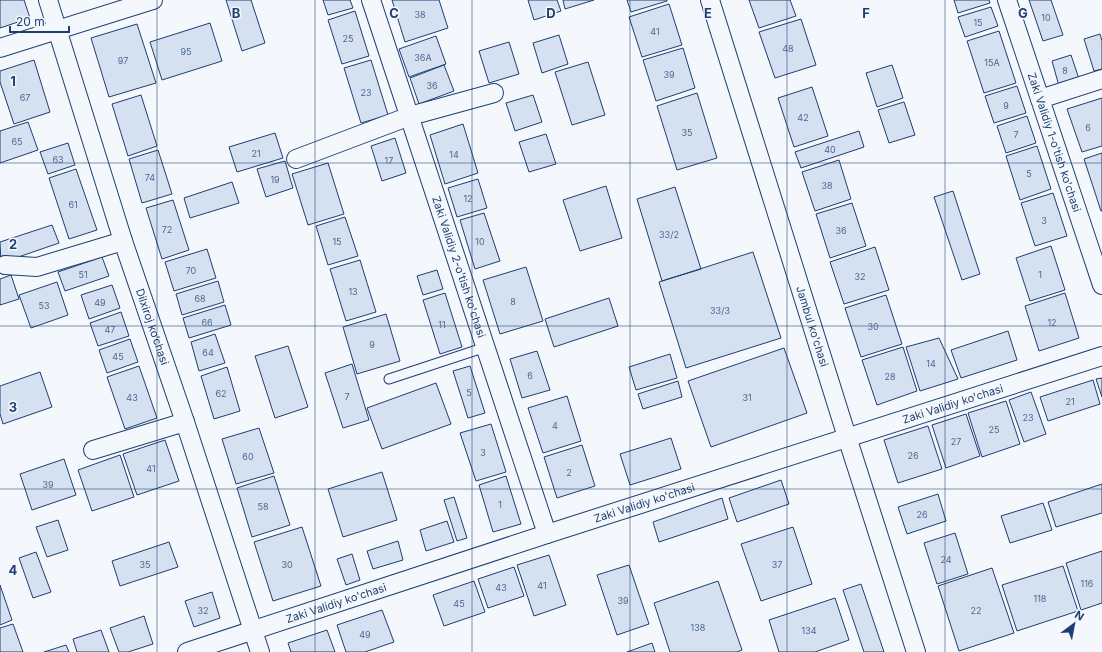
<svg xmlns="http://www.w3.org/2000/svg" width="1102" height="652" font-family="Inter,sans-serif">
<style>
.building{fill:#d5e0f0;stroke:#1d3f73}
.lines{fill:none;stroke-linecap:round;stroke-linejoin:round}
.lane-casing{stroke:#1d3f73;stroke-width:11}
.street-casing{stroke:#1d3f73;stroke-width:20}
.lane{stroke:#f4f7fb;stroke-width:9}
.street{stroke:#f4f7fb;stroke-width:18}
.grid{fill:none;stroke:#1d3f73;stroke-width:1;stroke-opacity:0.55}
.labels{text-anchor:middle;dominant-baseline:central;stroke-width:3;stroke-linejoin:round;paint-order:stroke}
.number-label{font-size:9px;fill:#4b6792}
.street-label{font-size:11px;fill:#1d3f73;stroke:#f4f7fb}
.grid-label{font-size:13px;text-anchor:middle;font-weight:bold;fill:#1d3f73;stroke:#f4f7fb;stroke-width:3;stroke-linejoin:round;paint-order:stroke}
</style>
<rect width="100%" height="100%" fill="#f4f7fb"/>
<path class="building" d="M0 0H24L30 18 0 28Z
M226 0H251L265 43 242 51Z
M323 0H350L353 8 328 15Z
M392 0H439L448 28 405 42Z
M528 0H557L561 11 534 20Z
M563 0H594L565 9Z
M627 0H667V1L631 12Z
M749 0H790L796 16 759 28Z
M954 0H989L990 3 958 13Z
M1029 0H1051L1063 35 1043 41Z
M669 4 682 45 642 57 629 17Z
M991 7 998 26 965 37 958 17Z
M355 11 369 56 342 64 328 20Z
M801 19 816 65 775 78 759 32Z
M210 23 222 61 162 80 150 42Z
M137 24 156 83 109 97 91 38Z
M999 31 1016 83 984 93 967 41Z
M1100 34 1102 41V69L1094 71 1084 39Z
M559 35 568 64 542 73 533 43Z
M436 36 446 64 409 77 399 49Z
M509 42 519 74 489 83 479 51Z
M683 48 695 88 656 101 643 60Z
M1071 55 1079 79 1059 86 1052 61Z
M34 60 50 112 14 124 0 82V71Z
M371 60 388 115 361 123 344 68Z
M588 62 605 115 572 125 555 72Z
M444 65 454 91 419 104 410 78Z
M892 65 903 98 877 107 866 73Z
M1017 86 1026 113 994 123 985 96Z
M812 87 828 136 794 147 778 98Z
M697 93 717 158 677 170 657 106Z
M141 95 157 146 128 156 112 104Z
M533 95 542 122 515 131 506 103Z
M1102 98V146L1082 152 1067 109Z
M904 102 915 135 889 143 878 110Z
M1027 116 1036 143 1006 153 997 126Z
M28 122 38 150 0 163V131Z
M463 124 478 173 445 184 430 135Z
M859 131 864 147 801 168 795 152Z
M275 133 283 158 237 172 229 147Z
M546 134 556 164 529 172 519 142Z
M395 138 406 173 382 181 371 146Z
M68 143 75 165 48 174 40 152Z
M1037 146 1051 189 1020 200 1006 156Z
M158 150 172 194 142 203 129 159Z
M1102 153V211H1101L1084 159Z
M839 160 851 199 815 211 802 172Z
M285 161 293 188 266 197 257 169Z
M328 163 344 214 308 225 292 174Z
M76 169 97 230 69 239 49 178Z
M478 179 487 208 457 217 448 188Z
M232 182 239 203 190 218 184 198Z
M606 186 622 238 580 251 563 200Z
M675 187 701 269 662 281 637 199Z
M953 191 980 274 962 280 934 197Z
M1053 193 1067 236 1035 246 1021 203Z
M173 200 189 250 162 259 146 208Z
M852 203 866 246 830 258 816 214Z
M484 213 500 261 475 269 460 220Z
M345 217 358 256 328 265 316 226Z
M52 225 59 243 1 263 0 242Z
M1051 246 1065 290 1030 301 1016 258Z
M875 247 889 290 844 304 830 262Z
M207 249 216 278 174 291 165 262Z
M753 252 781 338 686 368 659 282Z
M102 257 109 276 65 291 58 272Z
M360 260 376 312 346 321 330 269Z
M526 267 543 321 500 334 483 280Z
M437 270 443 289 423 295 417 276Z
M11 275 19 299 0 305V279Z
M218 281 224 302 182 315 176 294Z
M57 282 68 315 31 328 19 295Z
M112 285 120 308 89 319 81 295Z
M445 293 462 347 440 354 423 300Z
M1065 293 1079 338 1039 351 1025 306Z
M886 295 902 344 861 357 845 308Z
M609 298 618 326 554 347 545 319Z
M225 305 231 325 189 338 183 318Z
M121 312 129 336 98 346 90 323Z
M386 314 400 361 357 374 343 327Z
M1008 331 1017 360 961 378 951 350Z
M215 334 225 363 199 371 191 342Z
M939 338 958 379 920 391 906 347Z
M130 339 138 362 107 373 99 350Z
M288 346 308 407 275 418 255 356Z
M903 347 917 391 877 405 862 360Z
M784 348 807 413 711 447 688 381Z
M537 351 550 390 522 398 510 359Z
M670 354 677 378 636 390 629 367Z
M352 364 369 420 343 428 325 373Z
M139 366 157 418 125 429 107 377Z
M470 366 485 413 468 418 453 371Z
M227 367 240 411 214 419 201 376Z
M40 372 52 407 3 424 0 414V386Z
M1102 378V397L1096 379Z
M1093 380 1100 404 1048 421 1040 397Z
M678 381 682 397 643 409 638 394Z
M436 383 451 424 382 449 367 408Z
M1031 392 1046 434 1024 442 1009 400Z
M567 396 581 441 543 453 528 408Z
M1006 401 1020 444 982 457 968 413Z
M966 414 980 456 946 468 932 425Z
M491 424 506 472 476 481 460 433Z
M928 426 942 469 898 483 884 440Z
M259 428 274 473 236 484 222 439Z
M671 438 681 469 630 485 620 454Z
M165 440 179 481 137 495 123 454Z
M582 445 595 486 557 498 544 457Z
M120 455 134 497 92 511 78 470Z
M64 459 76 495 32 510 20 474Z
M382 472 397 520 343 537 328 489Z
M274 476 290 525 252 537 237 488Z
M506 476 521 524 493 532 479 485Z
M781 480 789 504 737 522 729 498Z
M1102 484V513L1056 527 1048 502Z
M938 494 946 521 907 534 898 507Z
M454 497 467 538 457 541 444 500Z
M722 498 728 519 659 542 653 522Z
M1043 503 1052 530 1010 543 1001 516Z
M58 520 68 550 47 557 36 527Z
M447 521 454 542 426 551 420 530Z
M302 527 321 586 273 601 254 542Z
M793 527 812 584 761 601 741 544Z
M955 533 968 574 937 584 924 543Z
M398 541 403 560 373 569 367 551Z
M169 542 178 567 120 586 112 561Z
M1102 551V603L1081 610 1066 563Z
M36 552 51 592 33 598 19 558Z
M352 554 360 580 346 585 337 559Z
M549 555 566 605 534 616 517 565Z
M629 565 649 624 617 635 597 575Z
M1063 566 1078 611 1017 631 1002 585Z
M514 567 524 596 488 608 478 579Z
M992 568 1014 633 959 651 938 586Z
M474 581 485 612 444 626 433 595Z
M718 581 742 650 737 652H670L654 603Z
M861 584 884 652H864L843 590Z
M0 585 12 620 0 625Z
M212 592 220 618 194 627 185 601Z
M835 598 849 640 815 652H779L769 620Z
M382 610 394 642 365 652H346L337 625Z
M144 616 153 644 128 652H119L110 628Z
M13 624 23 652H0V628Z
M101 630 109 652H77L73 639Z
M327 630 335 652H291L288 643Z
M652 643 655 652H627Z
M66 645 69 652H44Z"/>
<g class="lines">
<g class="lane-casing">
<path id="lane" d="M389 379 486 347"/>
</g>
<g class="street-casing">
<g id="street">
<path id="s1" d="M48 0 123 241 185 422 260 652"/>
<path id="s2" d="M371 0 547 534"/>
<path id="s3" d="M710 0 847 437 916 652"/>
<path id="s4" d="M1007 0 1102 285"/>
<path d="M0 48 153 0"/>
<path d="M1040 99 1102 79"/>
<path d="M296 159 410 116 494 93"/>
<path d="M5 265 37 267 123 241"/>
<path d="M93 450 185 422"/>
<path id="s5" d="M187 652 547 534 1102 356"/>
</g>
</g>
<use href="#lane" class="lane"/>
<use href="#street" class="street"/>
</g>
<path class="grid" d="M157 0V652M315 0V652M472 0V652M630 0V652M787 0V652M945 0V652M0 163H1102M0 326H1102M0 489H1102"/>
<g class="labels">
<g class="number-label">
<text x="420" y="14">38</text>
<text x="1046" y="17">10</text>
<text x="978" y="22">15</text>
<text x="655" y="31">41</text>
<text x="348" y="38">25</text>
<text x="788" y="48">48</text>
<text x="186" y="51">95</text>
<text x="423" y="57">36A</text>
<text x="123" y="60">97</text>
<text x="992" y="62">15A</text>
<text x="1065" y="70">8</text>
<text x="669" y="74">39</text>
<text x="432" y="85">36</text>
<text x="366" y="92">23</text>
<text x="25" y="97">67</text>
<text x="1006" y="105">9</text>
<text x="803" y="117">42</text>
<text x="1088" y="127">6</text>
<text x="687" y="132">35</text>
<text x="1016" y="134">7</text>
<text x="17" y="141">65</text>
<text x="830" y="149">40</text>
<text x="256" y="153">21</text>
<text x="454" y="154">14</text>
<text x="58" y="159">63</text>
<text x="389" y="160">17</text>
<text x="1029" y="173">5</text>
<text x="150" y="177">74</text>
<text x="275" y="179">19</text>
<text x="827" y="185">38</text>
<text x="468" y="198">12</text>
<text x="73" y="204">61</text>
<text x="1044" y="220">3</text>
<text x="167" y="229">72</text>
<text x="841" y="230">36</text>
<text x="669" y="234">33/2</text>
<text x="337" y="241">15</text>
<text x="480" y="241">10</text>
<text x="191" y="270">70</text>
<text x="83" y="274">51</text>
<text x="1040" y="274">1</text>
<text x="860" y="276">32</text>
<text x="353" y="291">13</text>
<text x="200" y="298">68</text>
<text x="513" y="301">8</text>
<text x="100" y="302">49</text>
<text x="44" y="305">53</text>
<text x="720" y="310">33/3</text>
<text x="207" y="322">66</text>
<text x="1052" y="322">12</text>
<text x="442" y="324">11</text>
<text x="873" y="326">30</text>
<text x="110" y="329">47</text>
<text x="372" y="344">9</text>
<text x="208" y="352">64</text>
<text x="118" y="356">45</text>
<text x="931" y="363">14</text>
<text x="530" y="375">6</text>
<text x="890" y="376">28</text>
<text x="469" y="392">5</text>
<text x="221" y="393">62</text>
<text x="347" y="396">7</text>
<text x="132" y="397">43</text>
<text x="747" y="397">31</text>
<text x="1070" y="401">21</text>
<text x="1028" y="417">23</text>
<text x="555" y="425">4</text>
<text x="994" y="429">25</text>
<text x="956" y="441">27</text>
<text x="483" y="452">3</text>
<text x="913" y="455">26</text>
<text x="248" y="456">60</text>
<text x="151" y="468">41</text>
<text x="569" y="472">2</text>
<text x="48" y="484">39</text>
<text x="500" y="504">1</text>
<text x="263" y="506">58</text>
<text x="922" y="514">26</text>
<text x="946" y="559">24</text>
<text x="145" y="564">35</text>
<text x="287" y="564">30</text>
<text x="777" y="564">37</text>
<text x="1087" y="583">116</text>
<text x="542" y="585">41</text>
<text x="501" y="587">43</text>
<text x="1040" y="598">118</text>
<text x="623" y="600">39</text>
<text x="459" y="603">45</text>
<text x="203" y="610">32</text>
<text x="976" y="610">22</text>
<text x="698" y="627">138</text>
<text x="809" y="630">134</text>
<text x="365" y="634">49</text>
</g>
<g class="street-label">
<text stroke="none"><textPath href="#s4" startOffset="150">Zaki Validiy 1-o'tish ko'chasi</textPath></text>
<text stroke="none"><textPath href="#s2" startOffset="281">Zaki Validiy 2-o'tish ko'chasi</textPath></text>
<text stroke="none"><textPath href="#s3" startOffset="342">Jambul ko'chasi</textPath></text>
<text stroke="none"><textPath href="#s1" startOffset="343">Dilxiroj ko‘chasi</textPath></text>
<text stroke="none"><textPath href="#s5" startOffset="805">Zaki Validiy ko'chasi</textPath></text>
<text stroke="none"><textPath href="#s5" startOffset="481">Zaki Validiy ko'chasi</textPath></text>
<text stroke="none"><textPath href="#s5" startOffset="157">Zaki Validiy ko'chasi</textPath></text>
</g>
</g>
<g class="grid-label">
<text x="236" y="18">B</text>
<text x="394" y="18">C</text>
<text x="551" y="18">D</text>
<text x="708" y="18">E</text>
<text x="866" y="18">F</text>
<text x="1023" y="18">G</text>
<text x="13" y="86">1</text>
<text x="13" y="249">2</text>
<text x="13" y="412">3</text>
<text x="13" y="575">4</text>
</g>
<g transform="translate(1074 624) rotate(32)" stroke="#f4f7fb" stroke-width="3" paint-order="stroke">
<path d="M0-3L7 15L0 10L-7 15Z" fill="#1d3f73"/>
<text y="-6" font-size="11" font-weight="bold" text-anchor="middle" fill="#1d3f73">N</text>
</g>
<path d="M10 26v6h59v-6" fill="none" stroke="#1d3f73" stroke-width="2"/>
<text x="16" y="26" font-size="12" fill="#1d3f73" stroke="#f4f7fb" stroke-width="3" paint-order="stroke">20 m</text>
</svg>
